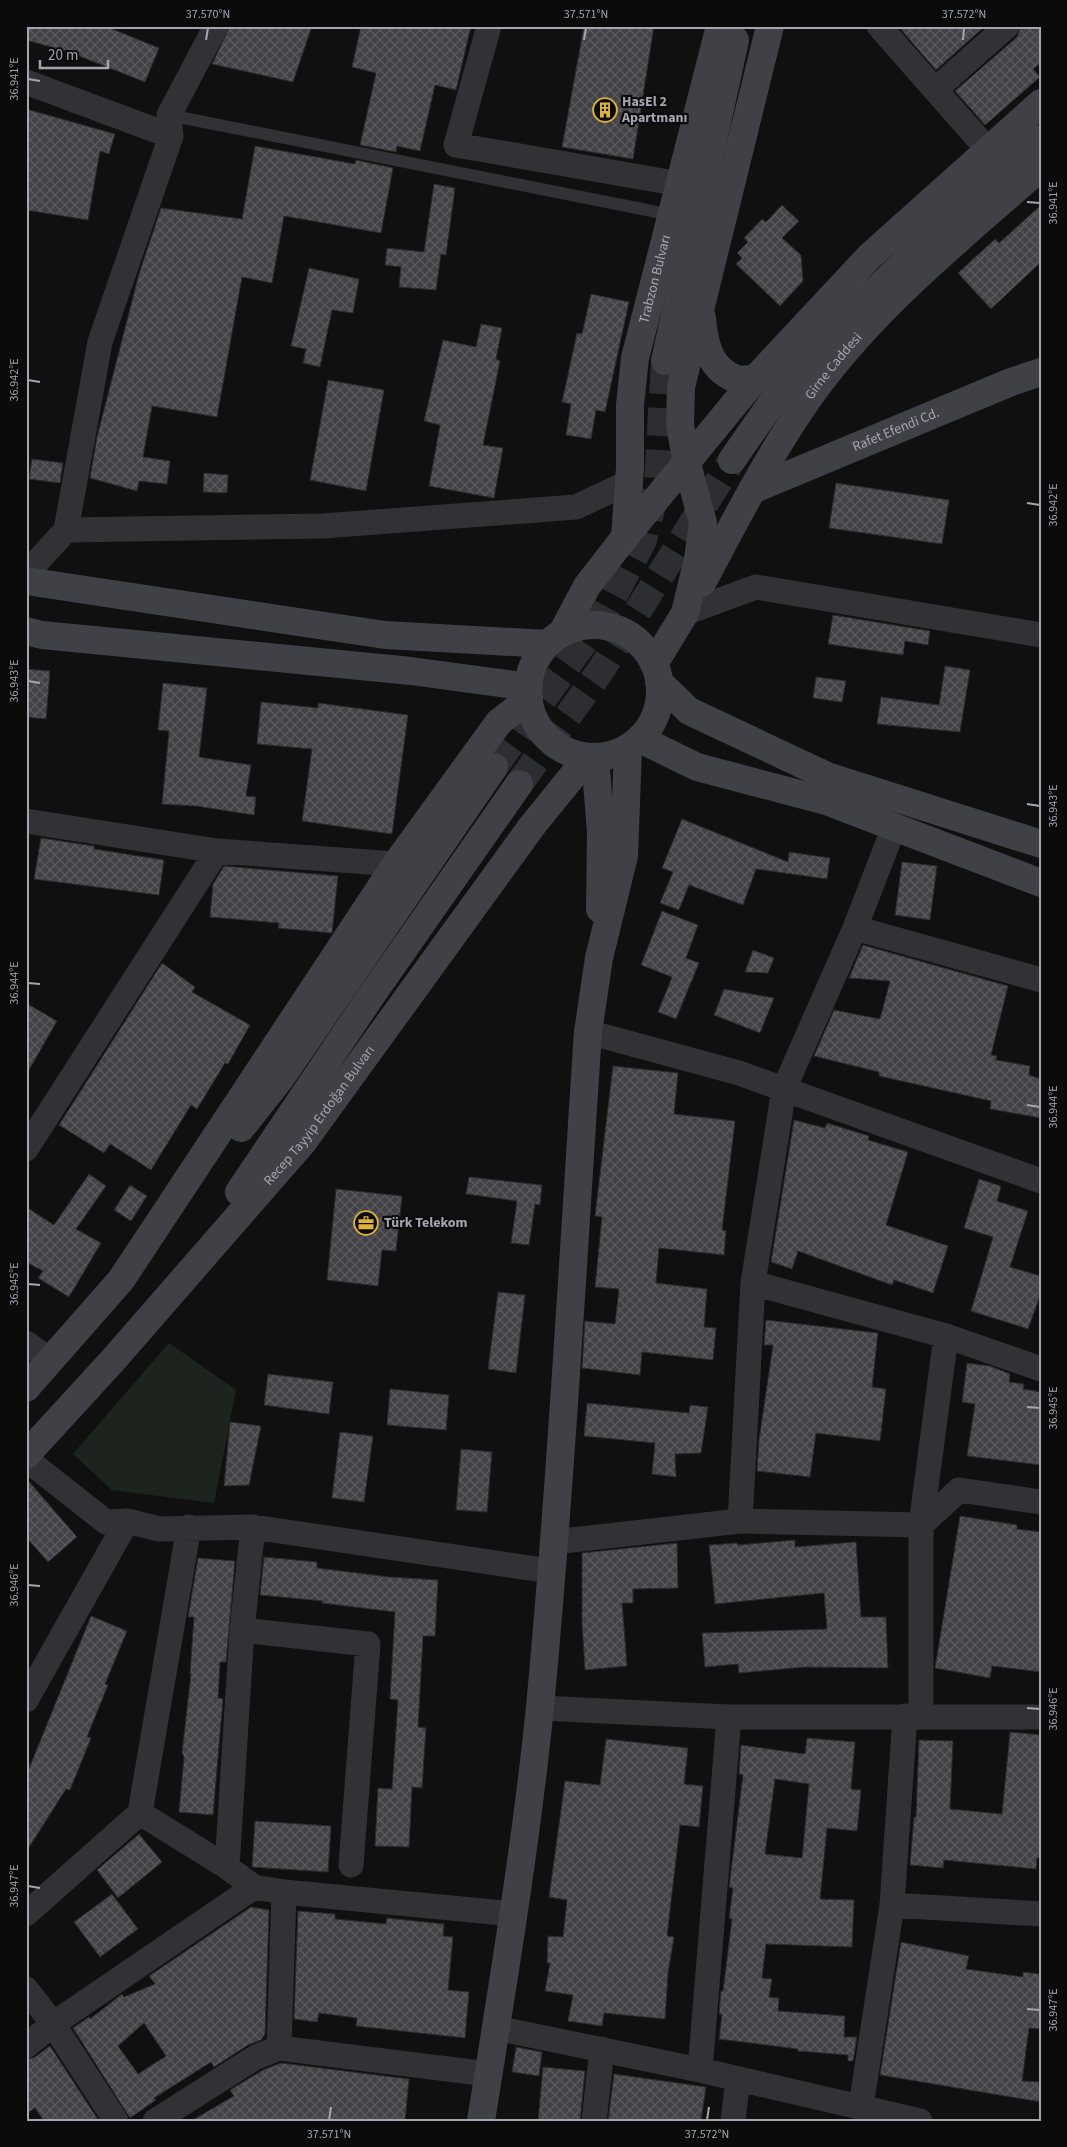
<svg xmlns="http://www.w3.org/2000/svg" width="1067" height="2147" font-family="'Source Sans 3',sans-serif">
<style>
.green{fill:#1d241e}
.building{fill:url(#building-cross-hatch);stroke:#2b2a2d;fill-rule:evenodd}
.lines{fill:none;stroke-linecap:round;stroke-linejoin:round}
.secondary-tunnel{stroke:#2d2e31;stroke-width:28;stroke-dasharray:28 14;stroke-linecap:butt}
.service{stroke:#323236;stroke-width:12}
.minor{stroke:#323236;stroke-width:25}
.secondary{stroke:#404146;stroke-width:28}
.ticks{fill:none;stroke:#a3a6b1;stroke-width:2}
.labels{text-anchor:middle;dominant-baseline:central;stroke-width:4.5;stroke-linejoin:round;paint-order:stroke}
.poi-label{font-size:14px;font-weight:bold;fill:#a3a6b1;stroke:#0b0b0c;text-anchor:start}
.street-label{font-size:14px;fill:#a3a6b1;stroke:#0b0b0c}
.neatline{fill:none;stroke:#a3a6b1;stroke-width:2}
.ticks-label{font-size:12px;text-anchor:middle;fill:#a3a6b1}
</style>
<defs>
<pattern id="building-cross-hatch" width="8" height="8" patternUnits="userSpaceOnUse" patternTransform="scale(1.25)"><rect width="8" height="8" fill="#424247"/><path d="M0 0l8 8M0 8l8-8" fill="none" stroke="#5a5a5f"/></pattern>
</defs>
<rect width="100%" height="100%" fill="#101011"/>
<path class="green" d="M169 1343 236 1390 214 1503 112 1490 73 1454Z"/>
<path class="building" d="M26 26H105L159 48 145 82 69 52 26 40Z
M230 26H312L293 82 212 64Z
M361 26H471L456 90 435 85 420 151 397 146 396 152 360 145 376 73 352 67Z
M584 26H654L633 159 562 147Z
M898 26H985L936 70Z
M1021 26H1041V63L1033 69 1040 77 985 125 955 91 1017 37Z
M26 109 115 134 109 154 100 151 88 220 26 210Z
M255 146 355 164 356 160 393 168 381 233 284 216 272 283 242 277 217 417 152 406 143 457 170 461 167 484 139 481 137 491 90 478 97 437 139 274 161 208 242 219Z
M434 184 455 188 446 255 441 254 436 290 399 287 401 267 385 265 387 248 424 252Z
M782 205 799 221 782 238 801 255 803 281 780 306 736 264 742 258 737 253 748 242 744 238 762 219 766 222Z
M1041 205V262L991 309 958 273 995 239 999 243Z
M309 268 359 279 353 313 332 310 320 367 303 363 306 349 291 346Z
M591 294 629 302 605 412 596 410 591 439 566 435 571 404 562 402 577 333 582 334Z
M481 324 502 328 496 359 500 361 483 445 503 448 494 498 429 486 440 425 424 421 443 340 476 347Z
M328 380 384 390 366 491 310 480Z
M32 459 63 463 60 483 29 479Z
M204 473 228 475 227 493 203 492Z
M836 483 949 500 942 544 829 528Z
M833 615 930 631 928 645 905 641 903 655 828 644Z
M945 666 970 670 960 732 877 724 881 697 939 705Z
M26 669 50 671 46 719 26 717Z
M816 677 846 681 842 702 813 698Z
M163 683 207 688 199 757 251 765 246 796 256 797 254 815 196 806 162 804 169 731 158 730Z
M261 702 318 708V703L408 715 392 834 302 821 312 749 257 744Z
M682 819 788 862 789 852 830 858 827 879 756 869 743 905 689 885 679 910 660 903 673 872 662 868Z
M41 838 94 846V849L164 860 159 895 34 879Z
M902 862 937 866 930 920 895 915Z
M224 866 338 876 332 933 278 928 279 923 210 917 213 884Z
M662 911 698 925 686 958 699 963 676 1019 658 1012 672 977 641 965Z
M863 945 1008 986 991 1055 997 1056 996 1060 1030 1066 1029 1075 1041 1079V1118L990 1109 991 1101 879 1076V1072L814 1056 834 1010 880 1019 890 981 849 978Z
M753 950 774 958 768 973 745 972Z
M162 963 195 987 192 992 250 1025 228 1064 225 1063 197 1109 191 1105 151 1170 110 1144 104 1153 59 1125Z
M724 989 774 998 760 1033 714 1015Z
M26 1003 57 1021 26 1075Z
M613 1066 678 1073 674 1114 735 1121 722 1230 726 1231 724 1255 659 1248 656 1283 707 1289 704 1327 716 1328 713 1360 642 1352 640 1375 582 1368 585 1321 615 1324 619 1289 595 1287 602 1217 595 1216Z
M794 1120 825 1128 827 1123 869 1136 868 1140 908 1152 886 1225 948 1246 933 1293 894 1280 892 1285 798 1251 792 1269 771 1262Z
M89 1174 106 1186 76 1229 101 1243 69 1297 38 1278 43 1271 26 1262V1207L54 1225Z
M469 1177 542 1185 540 1205 535 1204 529 1245 511 1243 517 1201 466 1194Z
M979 1179 1001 1186 997 1201 1028 1211 1010 1267 1041 1276V1293L1028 1329 971 1311 993 1237 964 1228Z
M130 1185 147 1196 131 1221 114 1210Z
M336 1189 402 1196 396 1251 382 1250 378 1286 327 1280Z
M498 1292 525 1295 516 1373 488 1369Z
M766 1320 878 1333 872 1387 886 1389 880 1441 816 1433 810 1477 757 1471 759 1440 773 1345H764Z
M967 1363 990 1366 1010 1374 1009 1382 1024 1384 1023 1389 1041 1392V1465L967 1456 975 1404 962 1402Z
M268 1374 333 1382 329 1414 264 1405Z
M390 1389 449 1395 446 1430 387 1425Z
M587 1403 689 1413 690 1405 708 1407 701 1453 675 1454 676 1477 652 1474 655 1443 584 1436Z
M230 1422 261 1426 249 1485 224 1486Z
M340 1432 373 1436 364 1502 332 1498Z
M461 1449 492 1452 487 1512 456 1510Z
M26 1478 77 1537 48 1562 26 1537Z
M960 1516 1017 1525V1529L1041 1532V1672L992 1666 990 1678 935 1668Z
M795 1540V1547L856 1542 861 1617H886L888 1668 805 1667 739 1673 738 1664 705 1667 702 1633 827 1629 824 1593 715 1604 709 1545 737 1543 738 1545Z
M677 1543 678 1588 633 1589V1603H622L627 1666 585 1670 582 1623V1553Z
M264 1557 317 1562V1568L389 1577 438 1580 435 1636H423L418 1727 426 1728 422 1788 412 1787 409 1847 375 1846 378 1788 392 1789 398 1700 390 1699 395 1612 322 1603 323 1601 260 1595Z
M198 1558 235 1561 226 1662H220L218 1698 223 1699 213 1815 179 1812 184 1757 182 1753 191 1674H190L194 1617H188Z
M91 1616 127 1631 105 1684 108 1685 87 1737 91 1738 70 1790 66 1789 26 1852V1776Z
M1010 1732 1041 1735V1858H1037L1036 1869 944 1860 943 1868 910 1865 914 1817H916L919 1740 953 1741 950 1809 1002 1814Z
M807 1738 855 1742 851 1789 861 1790 857 1831 827 1828 820 1899 854 1900 852 1947 766 1944 762 1978 772 1979 769 1997 779 1998 778 2011 845 2016 844 2037H857L853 2061H848V2055L798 2051V2049L719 2039 722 2014H719L721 1991H723L732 1919 729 1918 733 1888 729 1887 743 1775 739 1774 741 1745 805 1754ZM775 1779 809 1784 802 1858 765 1854Z
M606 1739 688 1748 684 1784 703 1786 699 1827 680 1825 667 1936 674 1937 668 1973 665 2019 604 2013 602 2026 568 2021 573 1995 545 1991 550 1963H547L548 1936 563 1937 567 1900 549 1897 565 1781 600 1785Z
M255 1821 331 1826 328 1872 252 1867Z
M139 1834 162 1862 118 1898 97 1870Z
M112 1894 138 1929 100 1957 74 1922Z
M251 1907 269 1910 265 2034 261 2040 248 2045 214 2067 211 2062 154 2098 156 2100 130 2118 73 2028 89 2017 90 2019 122 1994 124 1997 155 1984 149 1976ZM144 2023 166 2056 138 2074 118 2046Z
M298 1911 335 1914V1919L386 1924 387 1918 444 1924 443 1936 453 1937 448 1990 469 1992 465 2038 356 2026 357 2018 319 2013 317 2022 294 2019Z
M901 1942 969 1956 966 1969 1023 1977V1972L1041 1974V2029L1029 2028 1022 2081 1041 2082V2102L880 2075Z
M50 2046 99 2121H44L35 2108 26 2114V2060L35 2057Z
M516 2047 542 2052 539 2076 512 2072Z
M281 2063 409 2079 405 2121H191L234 2096 230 2090 263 2070Z
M543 2067 585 2071 580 2121H538Z
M614 2074 706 2087 701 2121H608Z"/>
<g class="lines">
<path class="secondary-tunnel" d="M494 767 604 614 643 540 658 482 665 361
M519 784 601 670 732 460"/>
<path class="service" d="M169 115 672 215"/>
<path class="minor" d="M489 26 456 145 680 184
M879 26 988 150
M26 82 171 136
M935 90 1007 26
M66 530 323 526 576 507 629 482
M26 574 66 530 100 342 171 136 169 115 216 26
M685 613 756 587 1041 635
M26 821 217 851 396 864
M855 928 1041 980
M588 1032 739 1073 1041 1181
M26 1149 217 851
M753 1283 946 1336 1041 1369
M26 1343 51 1361
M26 1459 106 1522 127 1521 159 1529 253 1527 550 1571
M740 1521 753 1283 784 1089 855 928 894 827
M554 1542 740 1521 921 1525 959 1490 1041 1502
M242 1630 368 1644 351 1865
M26 1700 127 1521
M540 1708 729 1717H1041
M921 1716V1525L946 1336
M140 1813 227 1867 254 1887 284 1892 514 1914
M227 1867 242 1630 253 1527
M892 1905 1041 1914
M26 1914 140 1813 189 1527
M26 1989 53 2024 116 2121
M496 2028 700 2070 920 2121
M26 2046 53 2024 254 1887
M279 2048 284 1892
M700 2070 729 1717
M861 2106 892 1905 905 1716
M155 2121 256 2057 279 2048 488 2074
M594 2121 602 2049
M733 2121 738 2079"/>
<g class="secondary">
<path d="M702 318C704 342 709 368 734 378 740 381 749 379 755 379"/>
<path d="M665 361 735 40"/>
<path d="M732 460 780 391 856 310 942 226 1041 139"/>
<path id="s1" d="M752 490 1011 382 1041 372"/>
<path d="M625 537 755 379 869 257 1041 103"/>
<path d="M26 581 385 635 548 644"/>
<path id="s2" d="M702 583C733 525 764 464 801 409 865 314 956 242 1041 167"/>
<circle cx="594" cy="691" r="66"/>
<path d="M26 631 42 635 411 671 529 687"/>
<path id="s3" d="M562 633 587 586 625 537 630 468V405L635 358 720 26"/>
<path d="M654 664 685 613 698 559 703 523 687 464 680 425 681 387 770 26"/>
<path d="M659 682 689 711 827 776 1041 844"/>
<path d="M640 739 697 767 826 801 1041 883"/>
<path d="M595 757 601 832 600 909"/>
<path d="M241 1128 280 1079 494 767"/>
<path d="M239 1192 371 996 519 784"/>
<path d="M26 1388 121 1280 396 864 499 722 529 699"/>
<path id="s4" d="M26 1455 114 1359 303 1142 532 826 588 757"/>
<path d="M481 2121C503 1983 526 1845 540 1707 561 1482 573 1257 588 1032L599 958 624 856 628 748"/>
</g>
</g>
<path class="ticks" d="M206 40 208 28M584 40 586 28M963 40 964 28M28 79 40 81M1027 202 1040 203M28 380 40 382M1027 503 1040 505M28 681 40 683M1027 804 1040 806M28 983 40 984M1027 1105 1040 1107M28 1284 40 1285M1027 1407 1040 1408M28 1585 40 1586M1027 1708 1040 1709M28 1886 40 1888M1027 2009 1040 2010M329 2120 331 2107M707 2120 709 2107"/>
<defs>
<g id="building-ring" transform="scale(1.25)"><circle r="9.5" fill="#0b0b0c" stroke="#dfb33b" stroke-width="1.5"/><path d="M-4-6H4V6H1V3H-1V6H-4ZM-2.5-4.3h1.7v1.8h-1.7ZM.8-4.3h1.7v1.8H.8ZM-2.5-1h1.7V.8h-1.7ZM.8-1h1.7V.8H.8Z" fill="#dfb33b"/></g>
<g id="office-ring" transform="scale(1.25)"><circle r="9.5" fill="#0b0b0c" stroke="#dfb33b" stroke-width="1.5"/><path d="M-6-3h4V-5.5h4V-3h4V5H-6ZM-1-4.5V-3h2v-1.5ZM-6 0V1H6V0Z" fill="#dfb33b"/></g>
</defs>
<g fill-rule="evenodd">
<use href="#building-ring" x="605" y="110"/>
<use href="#office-ring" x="366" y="1223"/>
</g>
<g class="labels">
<g class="poi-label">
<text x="622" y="102">HasEl 2<tspan x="622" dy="16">Apartmanı</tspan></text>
<text x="384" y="1223">Türk Telekom</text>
</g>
<g class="street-label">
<text stroke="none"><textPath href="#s3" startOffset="376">Trabzon Bulvarı</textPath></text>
<text stroke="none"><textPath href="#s2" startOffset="254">Girne Caddesi</textPath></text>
<text stroke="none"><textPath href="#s1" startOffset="156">Rafet Efendi Cd.</textPath></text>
<text stroke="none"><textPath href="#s4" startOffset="449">Recep Tayyip Erdoğan Bulvarı</textPath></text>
</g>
</g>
<rect width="1067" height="2147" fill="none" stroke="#0b0b0c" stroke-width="55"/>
<path d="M40 60v8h68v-8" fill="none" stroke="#a3a6b1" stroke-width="2.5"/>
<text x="48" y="60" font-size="15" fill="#a3a6b1" stroke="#0b0b0c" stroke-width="4" paint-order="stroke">20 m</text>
<rect x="28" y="28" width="1012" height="2092" class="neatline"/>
<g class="ticks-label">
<text x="208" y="18">37.570°N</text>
<text x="586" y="18">37.571°N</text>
<text x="964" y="18">37.572°N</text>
<text transform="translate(14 79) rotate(-90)" y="4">36.941°E</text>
<text transform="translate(1053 203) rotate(-90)" y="4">36.941°E</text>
<text transform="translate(14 380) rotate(-90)" y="4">36.942°E</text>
<text transform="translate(1053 505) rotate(-90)" y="4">36.942°E</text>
<text transform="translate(14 681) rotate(-90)" y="4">36.943°E</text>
<text transform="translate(1053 806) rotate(-90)" y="4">36.943°E</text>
<text transform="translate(14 983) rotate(-90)" y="4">36.944°E</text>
<text transform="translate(1053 1107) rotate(-90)" y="4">36.944°E</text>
<text transform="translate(14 1284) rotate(-90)" y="4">36.945°E</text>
<text transform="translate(1053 1408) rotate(-90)" y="4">36.945°E</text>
<text transform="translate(14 1585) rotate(-90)" y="4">36.946°E</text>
<text transform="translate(1053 1709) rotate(-90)" y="4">36.946°E</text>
<text transform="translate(14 1886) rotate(-90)" y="4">36.947°E</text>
<text transform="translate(1053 2010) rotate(-90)" y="4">36.947°E</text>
<text x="329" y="2138">37.571°N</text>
<text x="707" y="2138">37.572°N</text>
</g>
</svg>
